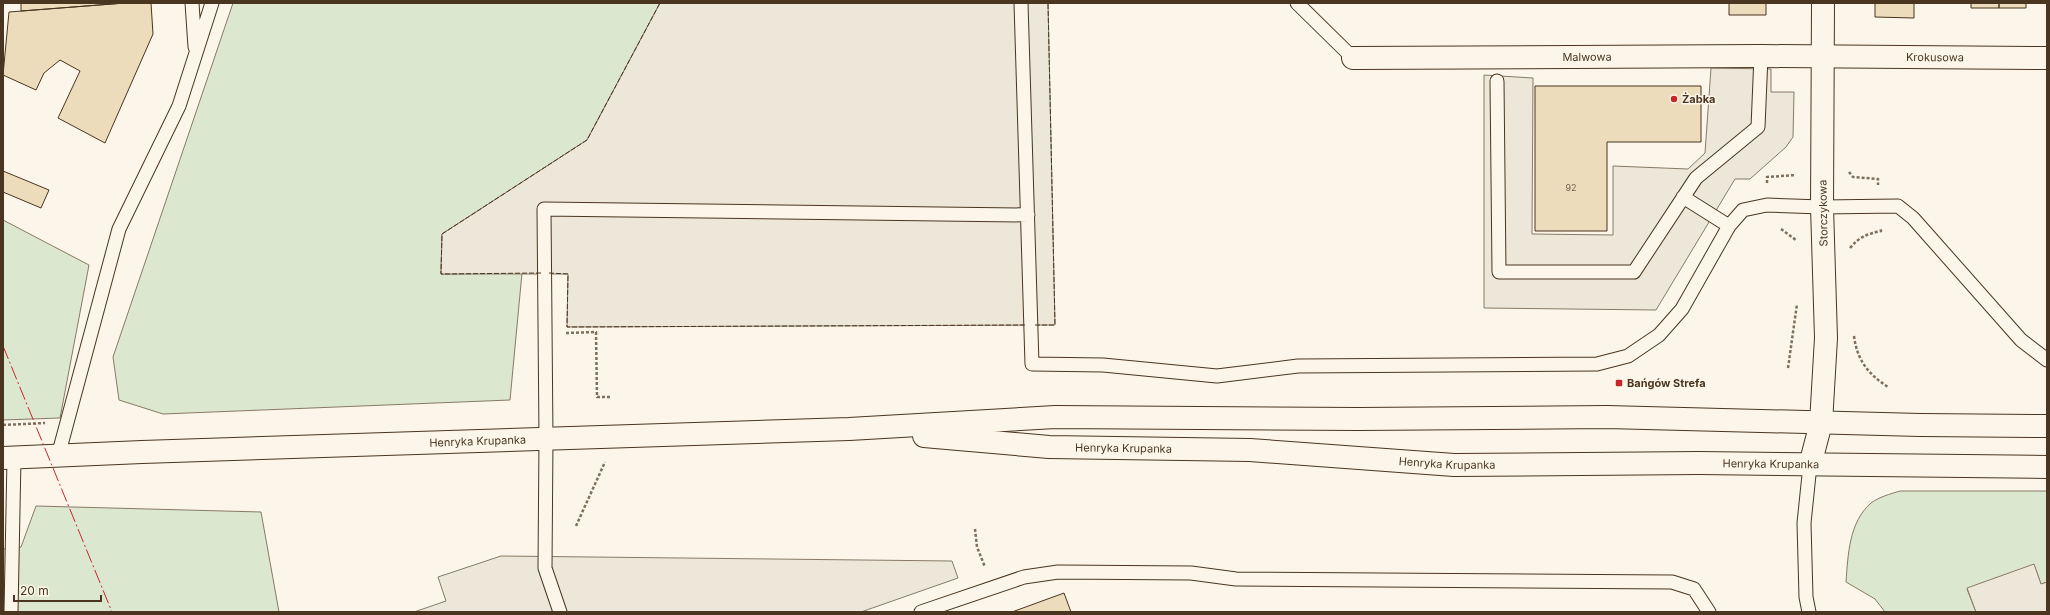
<svg xmlns="http://www.w3.org/2000/svg" width="2050" height="615" font-family="Inter,sans-serif">
<style>
.green{fill:#dce7d0;stroke:#887966}
.parking{fill:#ede7d9;stroke:#887966}
.building{fill:#ecdcbc;stroke:#4a3520}
.lines{fill:none;stroke-linecap:round;stroke-linejoin:round}
.lane-casing{stroke:#4a3520;stroke-width:15}
.street-casing{stroke:#4a3520;stroke-width:24}
.primary-casing{stroke:#4a3520;stroke-width:24}
.path{stroke:#7f6f5c;stroke-width:2.5;stroke-dasharray:3 2;stroke-linecap:butt}
.lane{stroke:#fbf6e9;stroke-width:13}
.street{stroke:#fbf6e9;stroke-width:22}
.primary{stroke:#fbf6e9;stroke-width:22}
.fence{stroke:#4a3520;stroke-width:1;stroke-dasharray:5 2;stroke-linecap:butt}
.power{stroke:#c62828;stroke-width:1;stroke-dasharray:14 3 2 3;stroke-linecap:butt}
.poi-dot{fill:#c62828;stroke:#fbf6e9;stroke-width:1.5}
.labels{text-anchor:middle;dominant-baseline:central;stroke-width:3;stroke-linejoin:round;paint-order:stroke}
.number-label{font-size:9px;fill:#725f47}
.street-label{font-size:11px;fill:#4a3520;stroke:#fbf6e9}
.poi-label{font-size:11px;font-weight:bold;fill:#4a3520;stroke:#fbf6e9;text-anchor:start}
</style>
<rect width="100%" height="100%" fill="#fbf6e9"/>
<path class="green" d="M233 3H660L587 140 442 234 441 274 522 273 510 400 163 414 119 400 113 357Z
M3 220 89 265 60 418 3 420Z
M1900 491H2047V582L2041 584 2034 565 1967 589 1976 612H1885L1875 599 1846 582C1848 555 1849 522 1871 503 1879 497 1890 494 1900 491Z
M36 506 261 512 279 612H3V549L21 547Z"/>
<path class="parking" d="M660 3H1048L1055 325 567 327 568 274H441L442 234 587 140Z
M1711 68 1771 69V92H1794L1793 137 1786 147 1750 179H1735L1656 310 1484 308V75L1533 78 1532 234 1613 235V166L1688 169 1705 153Z
M501 556 952 561 958 578 861 612H414L446 601 438 577Z
M2034 564 2041 584 2047 582V612H1976L1967 588Z"/>
<path class="building" d="M21 3H125L21 11Z
M125 3H151L153 34 105 143 58 118 80 71 60 60 44 73 36 90 3 75 9 12Z
M1729 3H1766V15H1729Z
M1875 3H1914V18L1875 17Z
M1971 3H1999V8H1971Z
M1999 3H2026V8H1999Z
M1535 86H1701V142H1607V231H1535Z
M3 171 49 190 41 208 3 192Z
M1064 593 1071 612H1012Z"/>
<g class="lines">
<g class="lane-casing">
<path id="lane" d="M192 3 195 47
M1021 3 1032 364 1103 365 1217 376 1298 366 1597 364 1628 356 1659 335 1682 309 1729 226 1743 210 1767 205 1822 207 1898 206 1913 218 2021 340 2047 360
M1297 3 1353 58
M1497 81 1499 272H1634L1696 178 1758 127 1761 56
M1683 197 1729 226
M58 456 119 229 179 106 212 3
M11 612 14 458
M560 612 545 568 546 438 544 209 1028 215
M921 612 1024 577 1058 572 1191 573 1236 579 1672 582 1694 589 1709 612
M1809 612 1806 597 1804 523 1810 465"/>
</g>
<g class="street-casing">
<g id="street">
<path id="s1" d="M1353 58 1761 56 2047 58"/>
<path d="M1810 465 1821 423 1826 338 1822 207 1823 3"/>
</g>
</g>
<g class="primary-casing">
<g id="primary">
<path id="s2" d="M924 436 1049 447 1250 450 1454 465 1699 463 2047 467"/>
<path id="s3" d="M3 458 142 452 849 429 1055 417 1358 419 1607 417 1920 425 2047 426"/>
</g>
</g>
<path class="path" d="M1849 172 1853 177 1878 179V185
M1767 183V177L1796 175
M1781 229 1796 240
M1850 248C1859 237 1867 234 1881 231L1880 228
M566 333 596 332 597 397H611
M1854 336C1857 360 1868 374 1888 387
M1788 368 1797 304
M3 425 45 423
M576 526 605 462
M975 529 977 547 985 567"/>
<use href="#lane" class="lane"/>
<use href="#street" class="street"/>
<use href="#primary" class="primary"/>
<path class="fence" d="M541 273 441 274 442 234 587 140 660 3
M549 273 568 274 567 327 1027 325
M1035 325H1055L1048 3"/>
<path class="power" d="M3 346 112 612"/>
</g>
<g class="poi-dot">
<circle cx="1674" cy="99" r="4"/>
<rect x="1615" y="379" width="8" height="8" rx="2"/>
</g>
<g class="labels">
<g class="number-label">
<text x="1571" y="187">92</text>
</g>
<g class="street-label">
<text stroke="none"><textPath href="#s1" startOffset="234">Malwowa</textPath></text>
<text stroke="none"><textPath href="#s1" startOffset="582">Krokusowa</textPath></text>
<text transform="translate(1823 213) rotate(-91)">Storczykowa</text>
<text stroke="none"><textPath href="#s3" startOffset="475">Henryka Krupanka</textPath></text>
<text stroke="none"><textPath href="#s2" startOffset="200">Henryka Krupanka</textPath></text>
<text stroke="none"><textPath href="#s2" startOffset="524">Henryka Krupanka</textPath></text>
<text stroke="none"><textPath href="#s2" startOffset="848">Henryka Krupanka</textPath></text>
</g>
<g class="poi-label">
<text x="1682" y="99">Żabka</text>
<text x="1627" y="383">Bańgów Strefa</text>
</g>
</g>
<rect width="2050" height="615" fill="none" stroke="#4a3520" stroke-width="8"/>
<path d="M14 595v6h87v-6" fill="none" stroke="#4a3520" stroke-width="2"/>
<text x="20" y="595" font-size="12" fill="#4a3520" stroke="#fbf6e9" stroke-width="3" paint-order="stroke">20 m</text>
</svg>
